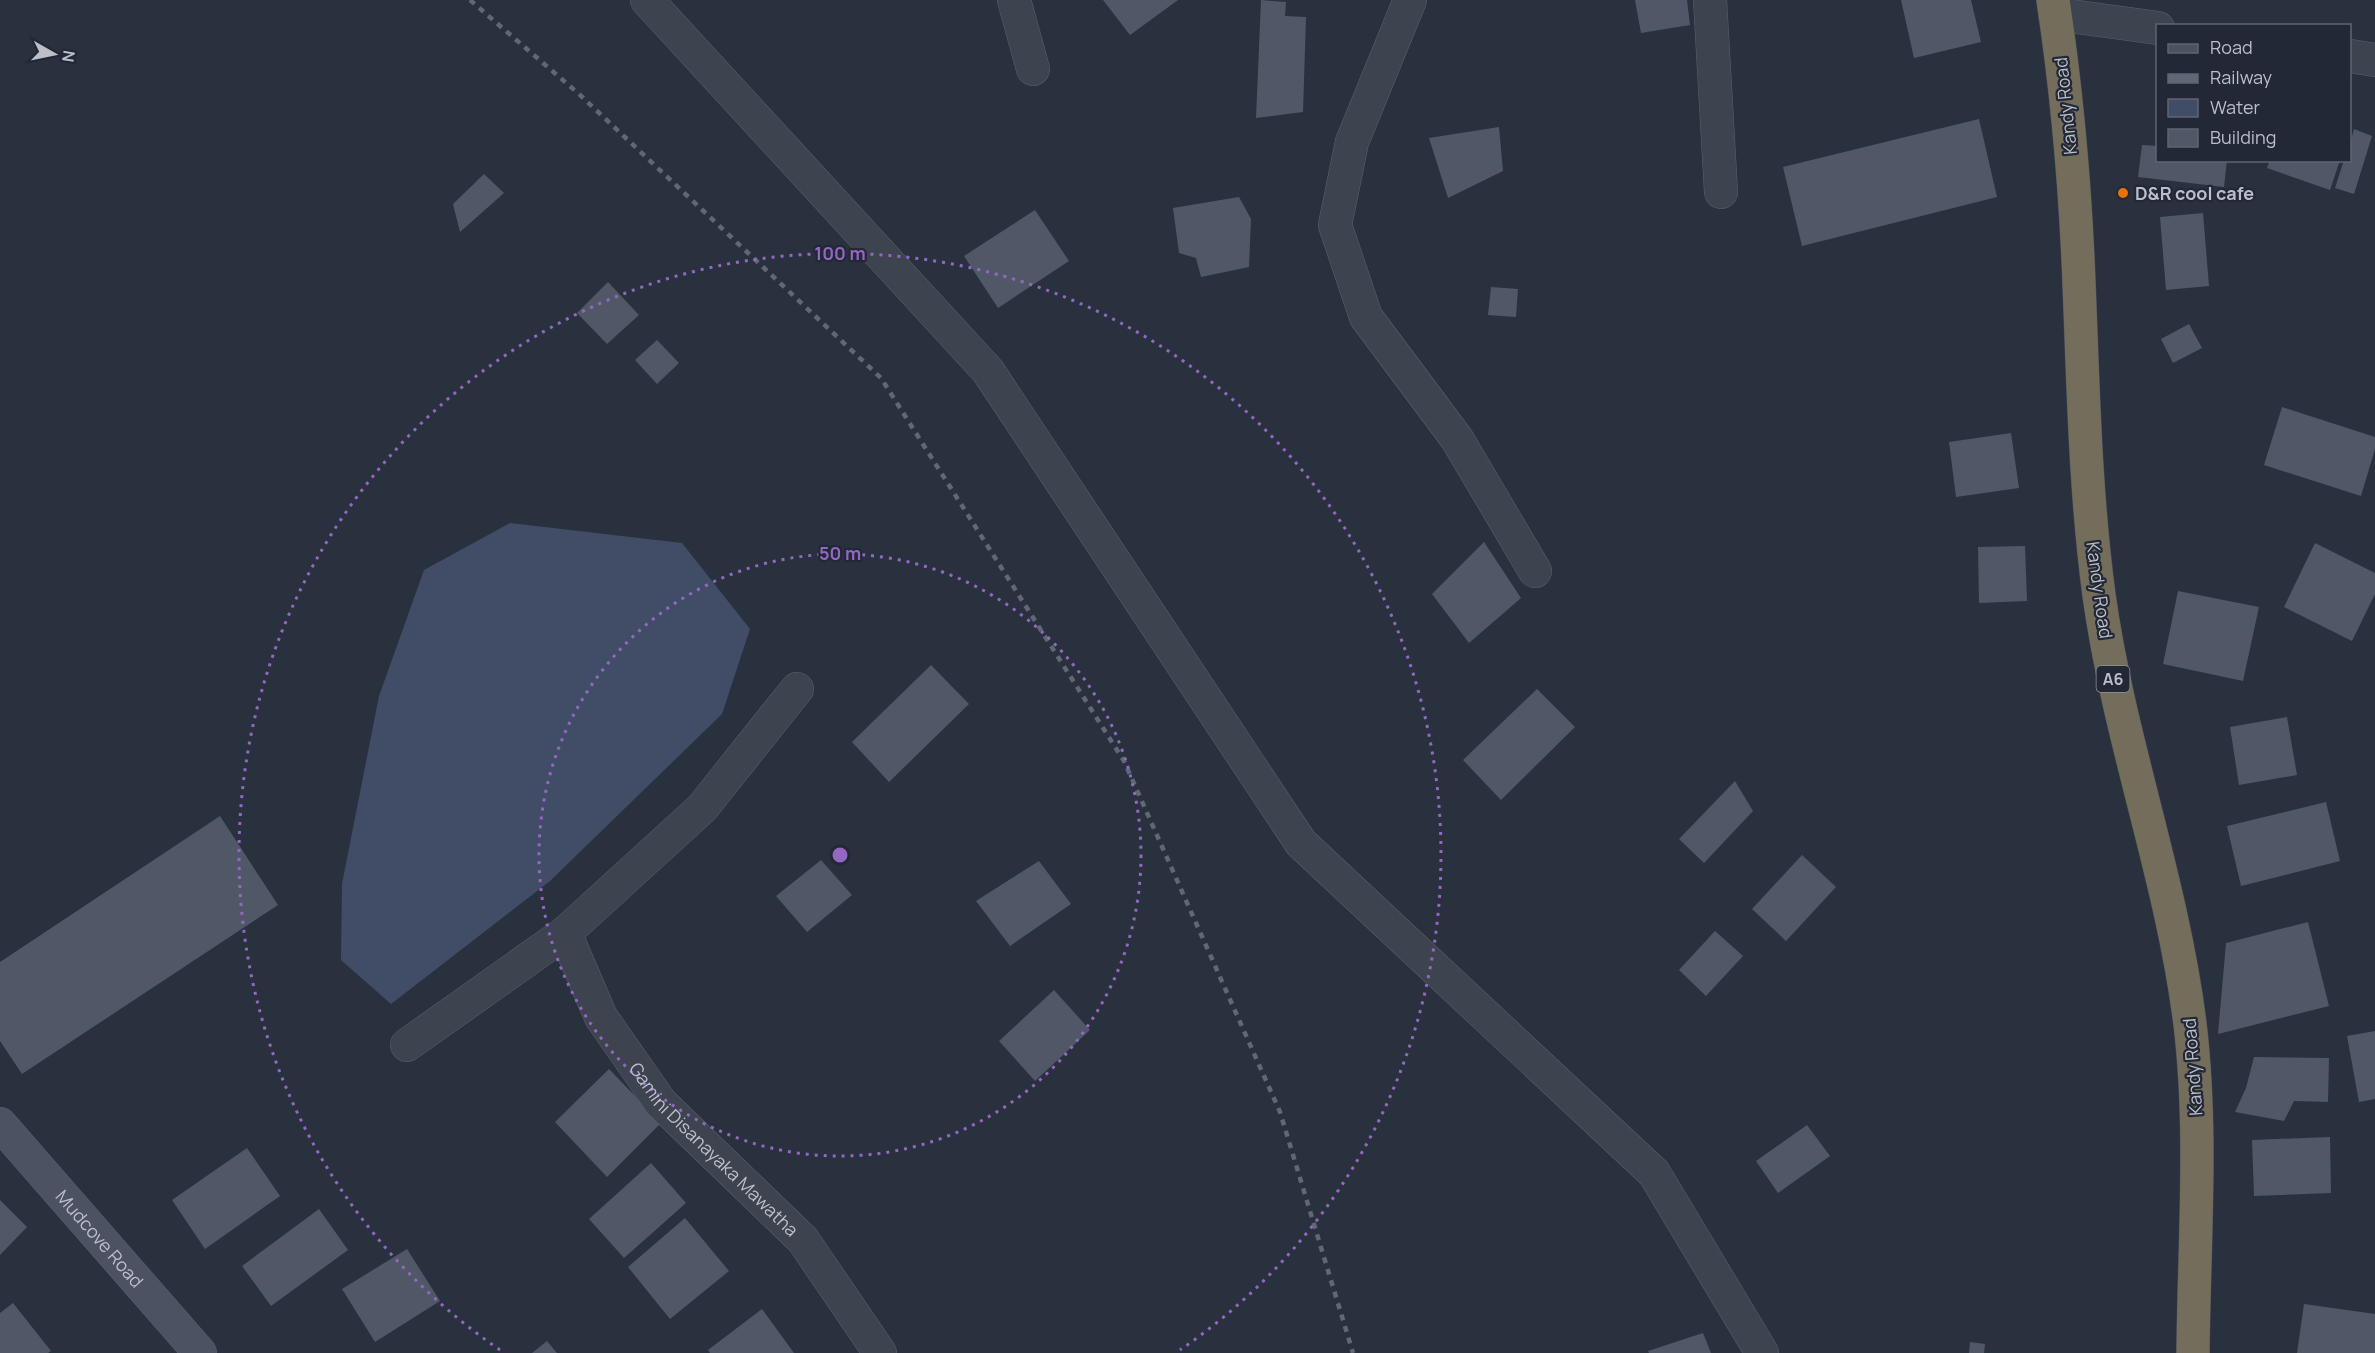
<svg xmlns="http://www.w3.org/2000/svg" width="2375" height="1353" font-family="Manrope,sans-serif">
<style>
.water{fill:#414d66}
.building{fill:#505868}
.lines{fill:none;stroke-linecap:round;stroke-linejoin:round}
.street-casing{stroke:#5b616d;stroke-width:34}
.secondary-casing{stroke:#5b616d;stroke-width:34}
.highway-casing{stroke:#484e5a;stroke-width:34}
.street{stroke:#3d434f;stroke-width:33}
.secondary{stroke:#4c5262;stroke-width:33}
.highway{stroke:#746d5b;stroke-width:33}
.rail{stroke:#606776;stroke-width:4.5;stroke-dasharray:6 6;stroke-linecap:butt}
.ring{fill:none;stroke:#9467c3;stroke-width:3;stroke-dasharray:3 6}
.food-dot{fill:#e8710a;stroke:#222835;stroke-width:2}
.labels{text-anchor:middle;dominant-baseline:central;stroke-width:4.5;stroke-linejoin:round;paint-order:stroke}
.shield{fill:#222835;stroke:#8c929d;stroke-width:1.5}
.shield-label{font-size:16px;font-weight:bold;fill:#babfca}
.street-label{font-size:18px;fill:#babfca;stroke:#222835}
.poi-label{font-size:18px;font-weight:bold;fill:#babfca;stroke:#222835;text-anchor:start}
.centre{fill:#9467c3;stroke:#222835;stroke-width:3}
.ring-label{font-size:18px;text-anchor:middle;font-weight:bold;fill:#9467c3;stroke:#222835;stroke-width:4.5;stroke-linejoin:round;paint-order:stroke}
</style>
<rect width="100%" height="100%" fill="#29313f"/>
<path class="water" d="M510 523 682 543 750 629 722 714 550 881 391 1004 341 960 342 884 379 696 424 570Z"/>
<path class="building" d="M1103 0H1178L1130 35Z
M1261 0 1286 2 1285 16 1306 17 1303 112 1256 118Z
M1635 0H1687L1690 25 1641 33Z
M1901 0H1971L1981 42 1914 58Z
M1979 119 1997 197 1802 246 1783 167Z
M1499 127 1503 171 1448 198 1429 138Z
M2354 129 2372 136 2354 194 2335 188 2344 160H2350V143Z
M2142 145 2158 146V160H2227L2224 187 2138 177Z
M2270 160H2340L2330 190 2267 168Z
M484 174 504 193 460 232 453 204Z
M1239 197 1251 219 1249 267 1201 277 1196 258 1179 253 1173 208Z
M1035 210 1069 261 998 308 964 256Z
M2203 213 2209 286 2166 290 2160 217Z
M608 282 639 315 607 344 577 313Z
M1491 287 1518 289 1516 317 1488 315Z
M2189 324 2202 348 2173 363 2161 339Z
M657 340 679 363 657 384 635 360Z
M2282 407 2375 437V449L2361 496 2264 465Z
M2011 433 2019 488 1956 497 1949 442Z
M1484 542 1521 598 1469 643 1432 594Z
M2315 543 2375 573V594L2352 641 2284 607Z
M2025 546 2027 601 1979 603 1978 547Z
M2178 591 2259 607 2243 681 2163 664Z
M931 665 969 704 889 782 852 742Z
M1537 689 1575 727 1501 800 1463 760Z
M2287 717 2297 775 2239 785 2230 727Z
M1735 781 1753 811 1704 863 1679 839Z
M2326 802 2340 861 2241 886 2227 826Z
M220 816 278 905 22 1074 0 1041V962Z
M1802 855 1836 887 1786 941 1752 909Z
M821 860 852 895 807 932 776 896Z
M1039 861 1071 904 1010 946 976 901Z
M2308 922 2329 1006 2218 1034 2226 943Z
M1715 931 1743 956 1706 996 1679 970Z
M1054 990 1090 1030 1035 1081 999 1041Z
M2375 1031V1099L2359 1102 2347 1036Z
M2254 1057 2329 1058 2328 1102 2294 1101 2284 1121 2235 1112 2246 1088Z
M609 1069 661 1123 607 1177 555 1122Z
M1807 1125 1830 1156 1778 1193 1756 1161Z
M2330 1137 2331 1193 2254 1196 2252 1140Z
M247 1148 280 1196 205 1249 172 1200Z
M651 1163 686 1203 624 1258 589 1219Z
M0 1200 27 1227 0 1255Z
M319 1209 348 1250 271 1306 242 1266Z
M685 1218 729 1271 670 1319 628 1267Z
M407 1249 440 1301 375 1342 342 1289Z
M13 1303 51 1351 48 1353H0V1313Z
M2304 1304 2375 1314V1353H2297Z
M762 1309 794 1353H710L708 1350Z
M1703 1333 1711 1353H1649L1648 1351Z
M547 1341 557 1353H532Z
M1970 1342 1985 1344 1984 1353H1969Z"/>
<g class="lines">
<g class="street-casing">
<g id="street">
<path d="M647 0 988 371 1301 843 1654 1173 1762 1353"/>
<path d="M1014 0 1033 69"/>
<path d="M1410 0 1352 142 1335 225 1366 317 1457 439 1535 571"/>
<path d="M1710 0 1721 192"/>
<path d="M2055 14 2158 28"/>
<path d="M2350 56 2375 60"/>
<path id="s1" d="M565 933 601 1017 661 1103 803 1240 880 1353"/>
<path d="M407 1045 565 933 702 808 797 689"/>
</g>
</g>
<g class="secondary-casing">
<g id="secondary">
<path id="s2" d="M0 1124 200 1353"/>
</g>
</g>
<g class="highway-casing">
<path id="highway" d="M2053 0C2066 86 2074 173 2078 259 2083 371 2084 483 2099 595 2119 740 2172 879 2190 1024 2203 1132 2194 1244 2193 1353"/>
</g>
<use href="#street" class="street"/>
<use href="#secondary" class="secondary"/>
<use href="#highway" class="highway"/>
<path class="rail" d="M470 0 579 94 881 378 1124 761 1280 1112 1353 1353"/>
</g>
<g class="ring">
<circle cx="840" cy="855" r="301"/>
<path d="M500 1350A601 601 0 1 1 1180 1350"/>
</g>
<circle class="food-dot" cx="2123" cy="193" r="6"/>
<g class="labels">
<rect class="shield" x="2096.5" y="666" width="33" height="26" rx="4.5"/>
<g class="shield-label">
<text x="2113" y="679">A6</text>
</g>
<g class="street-label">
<text transform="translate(2065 106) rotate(-96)">Kandy Road</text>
<text transform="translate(2100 590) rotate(82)">Kandy Road</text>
<text transform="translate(2192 1067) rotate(-94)">Kandy Road</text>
<text stroke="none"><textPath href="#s1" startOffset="266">Gamini Disanayaka Mawatha</textPath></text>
<text stroke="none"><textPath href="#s2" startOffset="152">Mudcove Road</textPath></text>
</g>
<g class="poi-label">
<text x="2135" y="193">D&amp;R cool cafe</text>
</g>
</g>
<circle cx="840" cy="855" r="9" class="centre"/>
<g class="ring-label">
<text x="840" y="260">100 m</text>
<text x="840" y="560">50 m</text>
</g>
<rect x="2156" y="24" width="195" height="138" fill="#222835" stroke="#5f6471" stroke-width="1.5"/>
<rect x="2168" y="44" width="30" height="9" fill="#4c5262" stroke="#5f6471" stroke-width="1.5"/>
<text x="2210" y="54" font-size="18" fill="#babfca">Road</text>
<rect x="2168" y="74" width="30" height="9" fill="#606776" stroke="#5f6471" stroke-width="1.5"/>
<text x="2210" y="84" font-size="18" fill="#babfca">Railway</text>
<rect x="2168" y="99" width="30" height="18" fill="#414d66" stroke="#5f6471" stroke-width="1.5"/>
<text x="2210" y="114" font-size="18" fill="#babfca">Water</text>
<rect x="2168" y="129" width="30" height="18" fill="#505868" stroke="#5f6471" stroke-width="1.5"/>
<text x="2210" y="144" font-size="18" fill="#babfca">Building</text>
<g transform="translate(54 54) rotate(99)" stroke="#222835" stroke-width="4.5" paint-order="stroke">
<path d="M0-4.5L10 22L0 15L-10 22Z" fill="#babfca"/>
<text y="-9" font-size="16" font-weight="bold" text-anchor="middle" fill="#babfca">N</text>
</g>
</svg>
